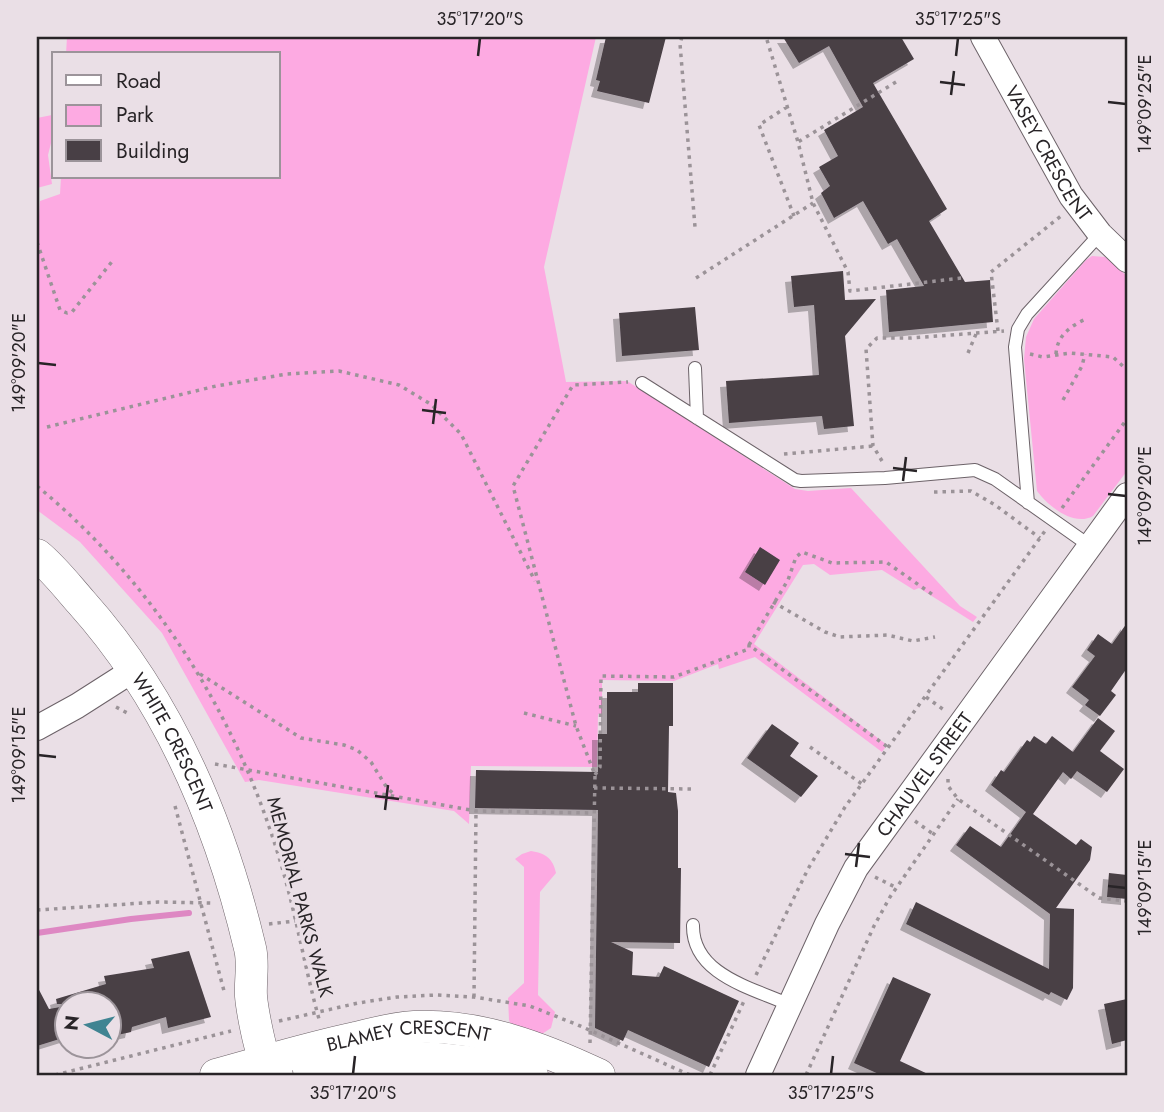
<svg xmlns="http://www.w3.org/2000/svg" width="1164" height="1112" font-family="Jost,sans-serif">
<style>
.green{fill:#fdaae2}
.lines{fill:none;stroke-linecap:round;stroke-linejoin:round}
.stream{stroke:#de88c3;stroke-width:6}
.building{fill:#483f45;filter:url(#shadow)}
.service-casing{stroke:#6c6268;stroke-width:14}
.minor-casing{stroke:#6c6268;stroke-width:26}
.tertiary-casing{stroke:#6c6268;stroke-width:33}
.path{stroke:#9b9398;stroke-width:3.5;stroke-dasharray:3.5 5;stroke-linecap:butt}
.service{stroke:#fff;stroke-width:12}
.minor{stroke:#fff;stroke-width:24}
.tertiary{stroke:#fff;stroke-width:32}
.ticks{fill:none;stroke:#282427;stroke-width:2.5}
.labels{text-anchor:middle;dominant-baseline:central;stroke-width:7;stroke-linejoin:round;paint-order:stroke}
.street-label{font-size:19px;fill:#282427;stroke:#eadfe6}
.neatline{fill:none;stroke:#282427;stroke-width:2.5}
.ticks-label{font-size:18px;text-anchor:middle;fill:#282427}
</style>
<defs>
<filter id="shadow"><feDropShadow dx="-6" dy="6" stdDeviation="0" flood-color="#0004"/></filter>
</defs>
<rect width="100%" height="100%" fill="#eadfe6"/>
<path class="green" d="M67 37H596L544 267 566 382 627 381 795 489 808 491 851 488 960 606 977 617 973 622 919 588 914 590 882 570 830 575 814 564 803 565 754 644 887 745 882 752 755 657 719 669 718 664 674 681 602 680V714H598L597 767 471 766 469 824 454 811 259 780 245 782 162 633 80 542 37 510V246L40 201 60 194 61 177H278V54H66Z
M52 115 54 131 48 155 52 184 37 188V118Z
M1092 256 1105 257 1127 276V471L1093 516C1074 527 1048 506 1037 491L1024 359 1026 337 1034 319 1086 260Z
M531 851C545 853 553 858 556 873L540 892 538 995 555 1012 551 1028 539 1036 512 1027 509 1020 508 998 524 983V867L515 859 522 854Z"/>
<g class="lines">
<path class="stream" d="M37 933 131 919 189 913"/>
</g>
<path class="building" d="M606 37H666L649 103 597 91 600 81 596 80Z
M783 37H901L914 59 873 83 947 209 929 221 965 282 990 280 993 322 889 332 886 290 924 286 897 239 888 244 863 201 834 218 821 193 830 186 819 167 838 156 824 130 863 107 829 46 799 63Z
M843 271 845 300 876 299 845 336 854 426 824 429 822 416 729 423 726 381 819 375 814 305 794 307 791 276Z
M695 307 699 350 622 356 619 313Z
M760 547 780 560 765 585 745 572Z
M1127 623V668L1111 691 1116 695 1100 716 1085 705 1089 700 1072 687 1095 656 1087 650 1098 634 1112 644Z
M638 683H673V726H669L668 792 676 793 678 811V868H681L680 943 611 942 633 952 632 975 659 977 664 966 739 1001 709 1067 628 1030 623 1041 595 1028 598 810 475 808 476 770 598 772V734H607V692H638Z
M1098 718 1115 731 1100 751 1124 769 1107 792 1077 771 1071 779 1063 772 1033 814 1076 845 1081 839 1092 847 1090 860 1056 908 1074 909 1073 988 1067 1000 1051 992 1049 995 906 924 916 902 1049 969 1050 914 956 845 970 826 1001 847 1026 812 991 785 1001 770 1004 772 1027 740 1030 742 1034 736 1046 744 1052 736 1073 752Z
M772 724 799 743 790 756 818 776 801 797 747 758Z
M1109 873 1127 875V899L1107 897Z
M189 951 211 1017 168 1028 166 1017 132 1027 131 1032 113 1036 108 1020V1004H57L56 999 106 984 104 976 154 968 151 959Z
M893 977 931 994 900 1061 930 1075H881L854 1063Z
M37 986 49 1009 66 1006V1037L37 1046Z
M1127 999V1040L1112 1044 1104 1004Z"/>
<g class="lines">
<g class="service-casing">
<path id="service" d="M695 368 697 418
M642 383 795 480 801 481 885 478 975 470 995 479 1090 546
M1028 503 1015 347 1018 329 1027 314 1100 234
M693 925C692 975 753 988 790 1005"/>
</g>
<g class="minor-casing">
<g id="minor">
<path id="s1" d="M983 37 1071 196 1100 234 1127 260"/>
<path d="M37 728 77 706 135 669"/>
<path id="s2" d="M758 1075 827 924 856 868 1127 495"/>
</g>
</g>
<g class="tertiary-casing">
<g id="tertiary">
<path id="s3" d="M37 555C53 568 67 586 81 602 168 699 220 822 250 948 254 964 250 980 251 996 252 1008 260 1054 267 1063 269 1068 274 1071 277 1075"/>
<path d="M309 1070C391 1051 452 1055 532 1075"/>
<path id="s4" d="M216 1075C263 1062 309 1048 356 1038 375 1033 395 1028 414 1027 479 1024 542 1048 599 1075"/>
</g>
</g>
<path class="path" d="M682 37 680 44 695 227
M767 40 798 142
M896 82 798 142 813 203 848 272 850 291 962 278
M787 107 759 125 794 216
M37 242 60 310 67 313 72 312 114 259
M696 278 813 203
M998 331 991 272 1061 216
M968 353 976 334
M1030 354 1043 357 1070 353 1113 357 1127 370
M1056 354C1057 336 1070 326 1086 319
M1063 400 1082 366 1085 354
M47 427 216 386 287 374 339 371 399 385 432 405 461 434 535 581
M784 454 873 446
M882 461 873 446 866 349 877 338H911L1004 331
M37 486C153 582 234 711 278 854 295 908 304 965 319 1019
M934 492 971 491 995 505 1040 538
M1062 508 1127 419
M773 602 825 632 840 637 887 635 913 641 935 637
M749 645 788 580 796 557 802 552 832 563 886 562 936 597
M200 674 301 738 344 745 357 750 371 762 387 788 395 795
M926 697 944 710
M116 707 131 715
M524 713 576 726
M810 747 862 784
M215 764 476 811 593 813
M595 775 600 767 601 676 674 677 749 649V645L889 748
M948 779V786L958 799 1099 898 1127 901
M594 788 695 789
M175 806 224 991
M915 821 933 834
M875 877 895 887
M37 910 158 902 211 903
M269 924 295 921
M756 975 808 869 845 807 1045 531
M474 997 476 811
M279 1021 358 1003 397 997 436 995 474 997 530 1006 578 1025 690 1075
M590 1043 595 775 576 726 513 486 573 385 628 382
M55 1075 231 1031
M710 1075 744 1001
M806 1075 874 926 890 897 958 799"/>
<use href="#service" class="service"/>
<use href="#minor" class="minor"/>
<use href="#tertiary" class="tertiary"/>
</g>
<path class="ticks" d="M478 56 480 38M956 56 958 38M940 82 965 85M951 95 954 71M1108 102 1126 104M38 363 56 365M422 410 446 413M433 424 436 399M893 468 917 471M903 481 906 457M1108 494 1126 496M38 755 56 757M375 796 399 799M385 810 388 785M845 854 870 857M856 867 859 843M1108 886 1126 888M353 1074 355 1056M831 1074 833 1056"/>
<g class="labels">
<g class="street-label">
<text stroke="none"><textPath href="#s1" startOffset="133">VASEY CRESCENT</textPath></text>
<text stroke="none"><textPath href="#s3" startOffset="233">WHITE CRESCENT</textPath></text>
<text stroke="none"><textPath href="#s2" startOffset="345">CHAUVEL STREET</textPath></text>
<text transform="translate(300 897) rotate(75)">MEMORIAL PARKS WALK</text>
<text stroke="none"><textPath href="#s4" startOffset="198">BLAMEY CRESCENT</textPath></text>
</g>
</g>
<rect width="1164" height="1112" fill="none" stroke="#eadfe6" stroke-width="77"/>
<rect x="52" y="52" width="228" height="126" fill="#eadfe6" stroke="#9c949a" stroke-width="2"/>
<rect x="66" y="75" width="35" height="10" fill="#ffffff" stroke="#9c949a" stroke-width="2"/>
<text x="116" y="88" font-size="21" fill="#282427">Road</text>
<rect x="66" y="105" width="35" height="21" fill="#fdaae2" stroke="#9c949a" stroke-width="2"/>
<text x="116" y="122" font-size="21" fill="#282427">Park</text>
<rect x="66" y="140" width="35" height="21" fill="#483f45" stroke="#9c949a" stroke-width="2"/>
<text x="116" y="158" font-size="21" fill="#282427">Building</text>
<g transform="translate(88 1025) rotate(277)"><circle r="33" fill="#eadfe6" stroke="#9c949a" stroke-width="2"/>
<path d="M0-5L12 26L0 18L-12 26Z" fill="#408492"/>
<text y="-10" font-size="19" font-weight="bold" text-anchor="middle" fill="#282427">N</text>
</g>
<rect x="38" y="38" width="1088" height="1036" class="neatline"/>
<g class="ticks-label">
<text x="480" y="25">35°17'20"S</text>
<text x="958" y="25">35°17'25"S</text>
<text transform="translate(1145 104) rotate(-90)" y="6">149°09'25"E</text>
<text transform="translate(19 363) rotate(-90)" y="6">149°09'20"E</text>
<text transform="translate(1145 496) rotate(-90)" y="6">149°09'20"E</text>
<text transform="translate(19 755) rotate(-90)" y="6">149°09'15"E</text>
<text transform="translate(1145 888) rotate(-90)" y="6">149°09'15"E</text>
<text x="353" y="1099">35°17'20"S</text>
<text x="831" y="1099">35°17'25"S</text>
</g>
</svg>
